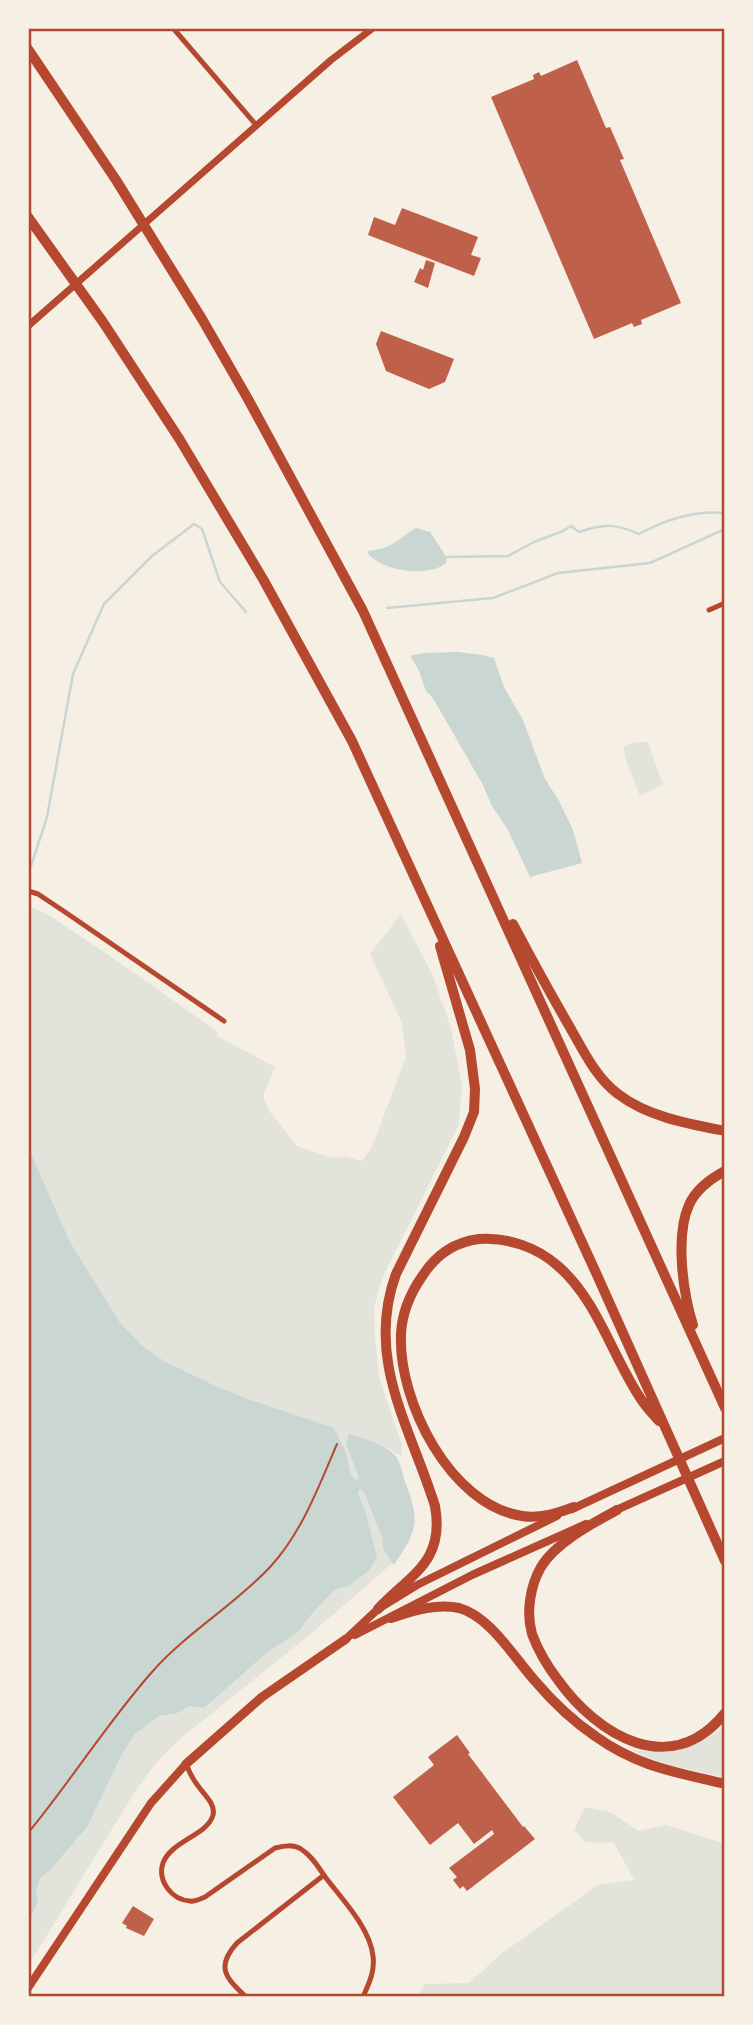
<svg xmlns="http://www.w3.org/2000/svg" width="753" height="2025" font-family="Karla,sans-serif">
<style>
.green{fill:#e2e4dc}
.water{fill:#c9d6d2}
.lines{fill:none;stroke-linecap:round;stroke-linejoin:round}
.stream{stroke:#c9d6d2;stroke-width:2.5}
.building{fill:#bf614a}
.path{stroke:#b5482f;stroke-width:2}
.minor{stroke:#b5482f;stroke-width:5}
.secondary{stroke:#b5482f;stroke-width:7}
.primary{stroke:#b5482f;stroke-width:8}
.trunk{stroke:#b5482f;stroke-width:9}
.motorway{stroke:#b5482f;stroke-width:10}
.neatline{fill:none;stroke:#b5482f;stroke-width:2.5}
</style>
<rect width="100%" height="100%" fill="#f6efe4"/>
<path class="green" d="M636 742H648L663 785 640 796 626 760 623 746Z
M28 905 50 916 116 960 218 1032 217 1036 275 1067 263 1096 270 1112 297 1146 332 1158 346 1157 362 1161 372 1147 406 1057 402 1023 370 954 401 914 433 976 451 1028 462 1086 459 1124 383 1276 374 1307 375 1337 379 1377 402 1445 401 1456 384 1446 405 1507 396 1560 313 1632 180 1739 156 1763 136 1790 28 1966Z
M725 1726V1778C695 1769 659 1766 633 1750 641 1750 648 1751 656 1752 683 1753 703 1742 725 1726Z
M585 1807 610 1812 639 1831 666 1825 725 1844V1997H418L424 1984 469 1983 502 1953 598 1885 634 1880 614 1843 585 1842 574 1830Z"/>
<path class="water" d="M416 528 430 532 444 553 447 562C430 579 379 571 367 552 373 549 378 550 384 548 394 545 405 534 416 528Z
M459 652C471 654 482 654 494 658L504 687 523 720 545 779 559 801 573 830 582 863 530 877 508 830 492 806 483 785 441 712 432 697 426 691 419 671 411 657 412 655 424 653Z
M28 1147 70 1242 120 1323 141 1345 164 1361 209 1383 250 1400 334 1428 346 1453 351 1475 356 1480 359 1478 346 1443 349 1433C362 1438 384 1444 394 1454 400 1460 402 1471 404 1479 420 1520 419 1528 394 1565L383 1548V1539L363 1490 360 1489 358 1493 366 1514 377 1557 369 1570 349 1586 334 1590 314 1611 298 1632 265 1654 204 1708 190 1706 177 1713 159 1716 135 1734 122 1754 87 1827 50 1870 39 1879 36 1894 38 1902 28 1923Z"/>
<g class="lines">
<path class="stream" d="M445 557 508 556 534 542 563 531 571 526 579 532C604 524 614 523 639 534 665 520 693 510 724 513L725 518
M387 608 493 598 558 573 650 563 725 529
M31 866 47 817 73 674 104 604 152 556 194 524 202 529 220 582 246 612"/>
</g>
<path class="building" d="M577 60 606 128 610 127 624 159 620 160 681 303 641 320 642 324 634 327 632 323 594 339 491 97 534 79 533 75 539 72 541 76Z
M402 208 478 237 471 255 481 258 474 276 368 235 374 217 395 225Z
M426 260 435 263 428 288 414 282 420 268 423 270Z
M381 331 454 359 445 382 429 389 386 371 376 344Z
M457 1735 470 1753 468 1754 523 1827 524 1826 535 1839 467 1891 463 1886 460 1889 453 1880 457 1877 449 1868 494 1834 492 1830 474 1844 458 1823 430 1845 393 1797 434 1765 428 1757Z
M133 1906 154 1919 144 1936 126 1928 127 1926 122 1923Z"/>
<g class="lines">
<path class="path" d="M28 1833C71 1781 107 1723 152 1672 187 1632 235 1605 271 1566 302 1532 319 1486 337 1444
M28 1897 29 1898"/>
<path class="minor" d="M173 28 257 126
M709 610 725 603
M28 891 38 894 65 912 224 1021
M186 1764C189 1771 192 1778 196 1783 202 1793 216 1803 213 1815 208 1835 171 1841 163 1863 157 1881 172 1900 190 1901 195 1902 200 1899 205 1897L275 1848C284 1846 293 1844 301 1849 312 1856 318 1867 326 1878 342 1899 370 1928 373 1956 375 1972 369 1983 363 1997
M246 1997C226 1978 215 1967 237 1943L324 1875"/>
<path class="secondary" d="M28 326 331 60 373 28"/>
<path class="primary" d="M572 1509 725 1438
M614 1511 725 1461
M355 1635 472 1575 586 1524
M346 1639 378 1609 417 1585 557 1516
M28 1988 151 1803 186 1764"/>
<path class="trunk" d="M186 1764 262 1697 346 1639"/>
<path class="motorway" d="M28 49 116 180 202 319 248 399 363 611 725 1408
M28 217 103 322 180 440 263 579 352 741 597 1275 725 1561
M513 924C531 958 549 991 568 1024 582 1048 595 1077 618 1094 648 1117 689 1124 725 1131
M693 1325C683 1293 675 1236 689 1205 696 1189 710 1179 725 1171
M574 1507C558 1513 540 1519 522 1516 450 1505 398 1401 401 1334 402 1313 411 1292 423 1275 436 1255 455 1242 479 1239 507 1237 537 1247 558 1266 597 1300 611 1353 639 1396 644 1405 652 1413 659 1421
M617 1510C593 1523 555 1543 541 1567 530 1586 526 1613 532 1634 538 1650 548 1667 558 1680 598 1736 671 1780 725 1713
M378 1609C411 1574 445 1562 435 1506 410 1426 365 1359 396 1274L464 1137 474 1112 475 1089 470 1050 440 946
M391 1618C413 1611 436 1603 459 1608 490 1616 515 1659 536 1682 553 1702 573 1721 595 1736 638 1767 676 1772 725 1784"/>
</g>
<rect width="753" height="2025" fill="none" stroke="#f6efe4" stroke-width="60"/>
<rect x="30" y="30" width="693" height="1965" class="neatline"/>
</svg>
